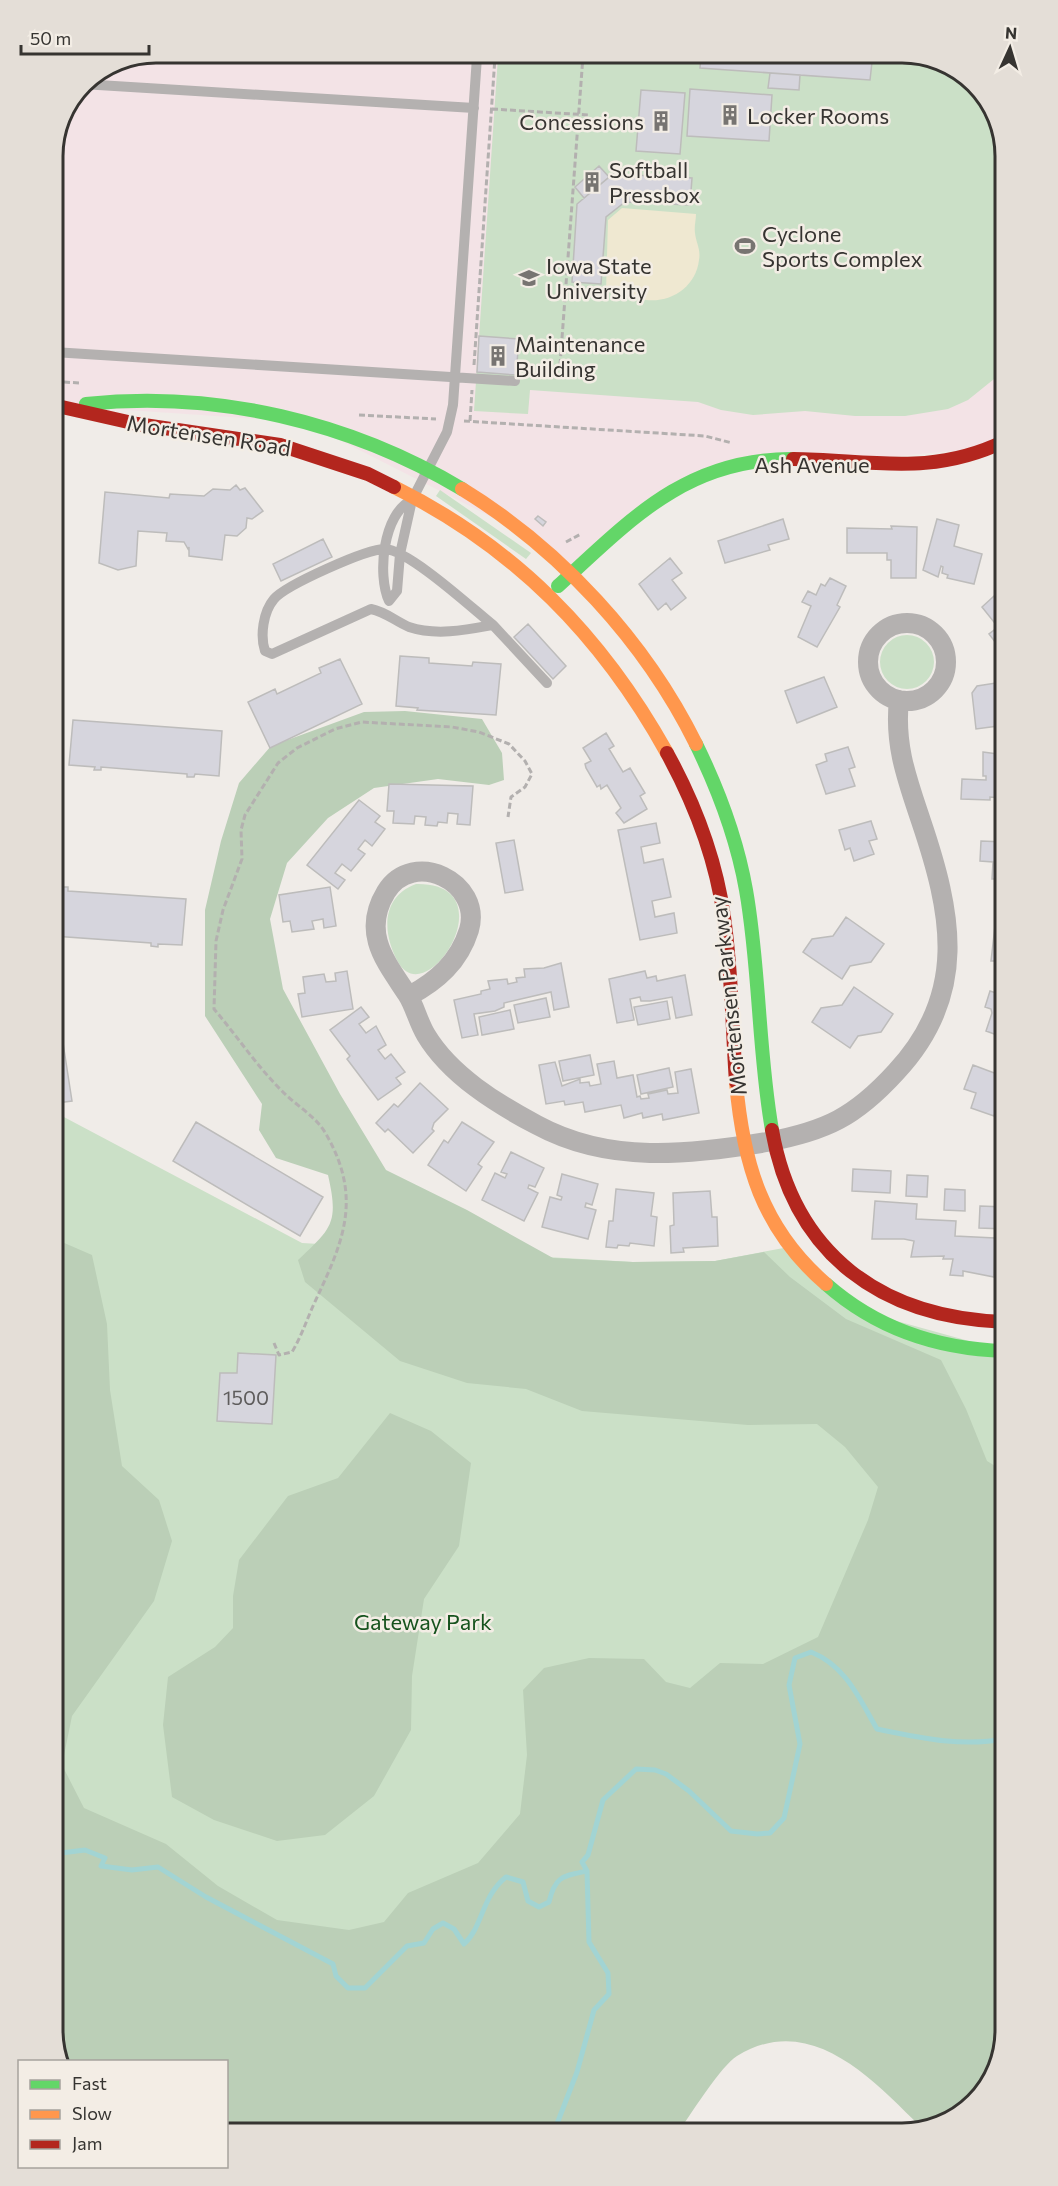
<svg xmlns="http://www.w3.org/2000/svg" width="1058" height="2186" font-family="Commissioner,sans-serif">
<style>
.education{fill:#f3e3e6}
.green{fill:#cbe0c7}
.forest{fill:#bbcfb7}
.sand{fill:#efe8d1}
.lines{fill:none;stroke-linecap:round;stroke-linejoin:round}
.stream{stroke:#a2d4d3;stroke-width:5}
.building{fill:#d6d5dd;stroke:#bdbcbb;stroke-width:1.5}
.path{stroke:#b3b0af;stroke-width:3;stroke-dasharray:6 3;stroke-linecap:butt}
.lane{stroke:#b4b1b0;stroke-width:10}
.street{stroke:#b4b1b0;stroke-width:20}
.fast{stroke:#63d668;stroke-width:14}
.slow{stroke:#ff974d;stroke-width:14}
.jam{stroke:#b3261e;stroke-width:14}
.labels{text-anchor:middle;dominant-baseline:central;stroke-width:5;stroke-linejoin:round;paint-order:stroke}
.number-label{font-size:20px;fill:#5e5c5c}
.poi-label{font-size:22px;fill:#363431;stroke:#f3ede5;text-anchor:start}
.street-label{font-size:22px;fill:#363431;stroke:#f3ede5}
.park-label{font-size:22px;fill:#16521d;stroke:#f3ede5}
.rim{fill:none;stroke:#363431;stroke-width:3}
</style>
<rect width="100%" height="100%" fill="#f0ece8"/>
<path class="education" d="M909 53 965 74 998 117 1005 156V441L996 447 702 474 572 574 525 534 304 422 53 405V150L83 83 117 60Z"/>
<path class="green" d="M909 53 965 74 998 117 1005 156V365L999 375 968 400 948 409 905 416H855L805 411 753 415 721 410 698 402 530 390 528 414 474 411 498 57Z
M440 490 531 553 526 559 436 496Z
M880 662a27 27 0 1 1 54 0a27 27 0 1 1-54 0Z
M416 884C509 882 427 1014 398 962 382 933 381 897 416 884Z
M53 1115 62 1116 302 1243 633 1262 715 1261 789 1247 857 1310 1005 1351V1641L227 2133 226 2062 59 2061 53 2030Z"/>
<path class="forest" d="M405 711 482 719 502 753 504 780 489 785 438 779 374 788 328 818 287 863 270 919 283 989 340 1094 386 1170 467 1210 553 1258 633 1262 715 1261 764 1252 790 1277 846 1319 941 1360 966 1409 987 1461 1005 1472V2030L988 2088 941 2126H920C871 2078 810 2011 737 2056 721 2066 693 2111 681 2128L227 2133 226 2062 59 2061 53 2030V1241L62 1242 92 1255 107 1324 110 1390 122 1466 159 1500 172 1541 154 1601 72 1716 62 1765 84 1808 166 1844 218 1886 277 1920 349 1930 384 1922 408 1893 478 1863 520 1814 527 1755 523 1690 544 1668 589 1658 644 1659 666 1682 690 1688 720 1663 763 1664 818 1637 868 1520 878 1487 845 1447 817 1424 748 1425 582 1411 526 1389 467 1383 400 1361 305 1282 298 1260C332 1228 339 1223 328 1175L276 1158 259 1130 262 1104 205 1016V910L221 841 239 783 271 746 364 712Z
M390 1413 431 1431 471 1463 459 1546 424 1599 412 1676 411 1730 374 1796 325 1835 277 1841 214 1820 172 1797 163 1725 168 1677 215 1647 233 1628V1596L239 1560 288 1496 338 1478Z"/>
<path class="sand" d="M622 208 696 214C696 220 694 227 695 233 696 243 701 249 699 260 696 286 672 303 646 300 638 299 632 293 624 292 619 291 612 292 606 292L608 220Z"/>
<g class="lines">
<path class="stream" d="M53 1854 85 1850 105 1858 101 1866 132 1870 158 1867 206 1897 333 1964 336 1976 348 1988H365L407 1946 424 1943 433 1929 443 1923 454 1929 464 1944C483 1927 481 1897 506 1877L523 1882 528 1901 539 1907 549 1902C555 1876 563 1876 587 1871
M555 2129 577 2072 594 2010 609 1994 608 1973 589 1942 587 1871 582 1862 588 1855 603 1800 636 1769 655 1770 666 1774 689 1791 731 1831 757 1834 770 1833 784 1818 800 1744 789 1685 795 1658 811 1652C846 1666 859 1698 877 1729 921 1738 961 1747 1005 1739"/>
</g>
<path class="building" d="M751 54 872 62 870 80 700 68 701 55Z
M770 73 800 75 799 90 768 88Z
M690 89 772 95 769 141 687 136Z
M641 90 685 93 680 154 636 151Z
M599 166 609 177 584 198 575 187Z
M613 174 692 178 690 205 625 202 606 217 601 284 572 282 577 204Z
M479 336 519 339 516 375 477 372Z
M236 485 240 490 245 488 263 511 252 519 247 518 246 528 237 536 225 535 222 560 189 556V547L188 549 184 542 166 541 167 533 138 531 136 566 118 570 99 563 105 492 169 498 170 494 204 496 213 489 230 490Z
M538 516 546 522 543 526 535 519Z
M783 519 789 539 768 545 770 550 725 563 718 541Z
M937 519 959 525 954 546 982 554 974 584 947 578 948 575 942 573 943 567 941 566 938 577 923 570Z
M891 526 917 527 916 578H891V560H887V553H847V528L892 529Z
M323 539 332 557 281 581 273 564Z
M670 558 682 573 672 580 686 598 671 610 666 603 658 610 639 584Z
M830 578 846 586 837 605 840 607 817 647 798 637 811 606 802 602 808 591 816 595 821 584 825 586Z
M1005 586V648L1002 651 989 634 998 627 982 607Z
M528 624 566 666 553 679 514 637Z
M400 656 429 658V663L472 666 473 662 501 664 496 715 417 710 418 708 396 706Z
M340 659 362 704 270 748 248 702 275 689 277 694 321 673 319 668Z
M824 677 837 707 797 723 785 691Z
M1002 682 1003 687 1005 686V715L996 716 998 726 976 729 972 693 977 686Z
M73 720 222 731 219 776 195 774 194 777H187V774L101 767V770H94L95 767 69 765Z
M606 733 614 746 609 749 623 772 630 768 645 793 640 796 647 809 624 823 616 813 621 808 607 785 601 789 600 785 597 787 586 768 585 764 591 761 583 748Z
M848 747 855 767 849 769 855 786 826 794 816 765 827 761 825 754Z
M983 752 1005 755V798L990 797V800L961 799 962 779 986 780V776H983Z
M389 784 473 786 470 825 457 824 458 814 448 813 447 823 438 822 437 826 425 825 426 817 415 816 414 824 393 823 394 811H387Z
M359 800 380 816 375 822 385 829 372 846 365 840 358 849 365 854 351 871 342 864 335 873 345 880 338 889 307 865Z
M871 821 877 839 869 841 874 854 854 861 850 848 845 850 839 830Z
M656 823 660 843 641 847 644 863 663 859 671 897 652 901 655 917 674 913 677 933 640 940 618 830Z
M514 840 523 890 505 893 496 843Z
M981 841 1005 842V879H992L993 862 980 861Z
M61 887H68V891L186 899 182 945 158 944V947L151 946V943L53 936V890L61 891Z
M330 887 336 926 324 928 323 919 312 921 314 929 292 932 290 921 283 922 279 895Z
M997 909H1005V961H991Z
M846 917 884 944 871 962 850 966 842 979 803 952 812 939 833 936Z
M561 963 569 1007 554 1010 551 992 504 1003V1007L495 1011 474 1014 478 1035 462 1038 454 1000 481 994V991L490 989 488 981 507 979 508 984 517 982 516 978 525 977 524 969 544 968Z
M347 971 353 1009 302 1017 298 994 305 993 303 977 324 974 326 982 336 981 335 973Z
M645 971 647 978 656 976 657 981 685 975 692 1015 676 1018 672 997 650 1001H641L640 997 630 999 634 1020 617 1023 609 979Z
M854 987 893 1014 881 1032 858 1036 850 1048 812 1022 821 1008 842 1005Z
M990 991 1005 996V1038L986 1031 992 1013 991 1009 985 1007Z
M546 998 550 1017 518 1023 514 1005Z
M667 1001 670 1019 638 1025 634 1007Z
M361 1007 369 1017 359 1024 366 1033 376 1026 386 1045 378 1050 385 1059 391 1054 405 1072 396 1078 401 1084 378 1100 347 1059 350 1056 330 1030Z
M510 1010 514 1029 482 1035 479 1017Z
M59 1017 72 1101 57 1103 53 1074V1018Z
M590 1055 594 1075 563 1081 559 1061Z
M614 1061 617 1078 633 1075 637 1097 640 1096 641 1099 649 1098 648 1094 667 1090 668 1094 678 1093 675 1072 691 1069 699 1113 663 1120 662 1114 643 1118 642 1113 624 1118 621 1105 585 1112 583 1102 565 1105 564 1101 546 1104 539 1065 555 1062 562 1086 580 1079V1083L589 1082 590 1086 601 1084 597 1064Z
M973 1065 1005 1077 994 1116 971 1108 976 1093 964 1089Z
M669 1068 673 1087 641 1094 637 1075Z
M420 1083 448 1109 434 1123 432 1129 434 1131 413 1153 388 1129 385 1132 376 1123 394 1104 398 1107Z
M196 1122 323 1197 300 1236 173 1161Z
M462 1122 494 1142 478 1164 482 1167 466 1191 428 1165 444 1140 448 1143Z
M511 1152 544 1168 535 1187 529 1185 528 1188 538 1193 524 1221 482 1200 495 1173 505 1178 507 1174 501 1172Z
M853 1169 891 1171 890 1193 852 1191Z
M562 1174 598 1184 592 1205 586 1203 585 1207 596 1210 588 1239 542 1227 550 1197 561 1200 562 1197 557 1195Z
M907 1175 928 1176 927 1197 906 1196Z
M616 1189 654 1193 651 1216 657 1217 654 1246 630 1243 629 1246 618 1245 617 1248 606 1247 609 1221H613Z
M945 1189 965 1190V1211L944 1210Z
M710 1191 712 1217H717L718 1246 683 1248 684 1252 671 1253 670 1226 674 1225 673 1193Z
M875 1201 917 1204 916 1219 956 1221 955 1236 995 1238 994 1277 963 1271V1276L950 1275 953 1259H943L944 1256 911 1257 914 1241 904 1239H872Z
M980 1206 1005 1207V1229L979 1228Z
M238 1353 276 1355 272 1424 217 1421 220 1373H237Z"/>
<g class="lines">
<path class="path" d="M877 53 917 56
M492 109 589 115
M474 365 495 57
M560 365 583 56
M64 382 79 383
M359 415 436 419
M464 421 705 436 732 443
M470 421 472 390
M566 542 581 534
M274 1343 279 1355 292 1352C301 1337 306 1322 313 1306 342 1244 364 1200 326 1134 316 1116 295 1105 281 1090 256 1065 237 1036 214 1009L216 941 223 910 242 859 241 830 245 815 278 763 297 748 335 729 362 722 452 727 479 732 509 744 525 761 532 774 525 787 511 797 508 817"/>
<path class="lane" d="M82 84 474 108
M53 352 515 381
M412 500C383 513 377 575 389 601L397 591 400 554 412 500 447 432 453 405 477 57
M493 625C473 609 409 550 385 549 366 549 286 585 274 599 263 612 260 636 265 651L272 654 371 609C386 612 395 621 409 627 436 636 466 630 493 625L547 683"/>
<path class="street" d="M868 662a39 39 0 1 1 78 0a39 39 0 1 1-78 0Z
M409 996C437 981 459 962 469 930 483 882 413 848 386 892 361 933 386 962 407 994 415 1006 418 1022 426 1035 450 1075 497 1104 537 1125 609 1164 689 1155 767 1142 826 1131 855 1117 896 1072 969 994 952 913 921 821 907 779 894 745 899 700"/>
<path class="fast" d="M86 404C216 390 350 422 462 489
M558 586C630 520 687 458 793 459
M696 744C719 791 737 839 746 890 760 969 758 1051 772 1130
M826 1284C877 1329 937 1349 1005 1351"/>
<path class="slow" d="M394 487C515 547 602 636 667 753
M462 489C560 549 645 641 696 744
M736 1082C743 1163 762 1229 826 1284"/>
<path class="jam" d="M53 405 137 424 280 445 368 474 394 487
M793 459C871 460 931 477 1005 441
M667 753C695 804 716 860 724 917 732 972 732 1027 736 1082
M772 1130C794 1255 882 1318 1005 1322"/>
</g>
<defs>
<g id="building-bare" transform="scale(1.62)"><path d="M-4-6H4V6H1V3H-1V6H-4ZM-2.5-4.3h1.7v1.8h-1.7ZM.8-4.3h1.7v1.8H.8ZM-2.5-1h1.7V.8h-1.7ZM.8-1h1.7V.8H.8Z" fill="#777471" stroke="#f3ede5" stroke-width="2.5" paint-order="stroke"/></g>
<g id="stadium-bare" transform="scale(1.62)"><path d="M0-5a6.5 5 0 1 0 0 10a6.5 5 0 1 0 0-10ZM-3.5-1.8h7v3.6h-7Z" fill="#777471" stroke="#f3ede5" stroke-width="2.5" paint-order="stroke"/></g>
<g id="university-bare" transform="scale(1.62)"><path d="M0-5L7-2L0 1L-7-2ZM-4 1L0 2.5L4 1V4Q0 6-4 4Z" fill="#777471" stroke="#f3ede5" stroke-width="2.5" paint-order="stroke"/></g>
</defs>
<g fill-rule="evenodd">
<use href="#building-bare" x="730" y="115"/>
<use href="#building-bare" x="661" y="121"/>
<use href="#building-bare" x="592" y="182"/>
<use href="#stadium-bare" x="745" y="246"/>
<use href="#university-bare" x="529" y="278"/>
<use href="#building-bare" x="498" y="356"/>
</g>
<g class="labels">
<g class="number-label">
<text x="246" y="1397">1500</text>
</g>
<g class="poi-label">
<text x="747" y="115">Locker Rooms</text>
<text x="644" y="121" text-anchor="end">Concessions</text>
<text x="609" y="169">Softball<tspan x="609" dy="25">Pressbox</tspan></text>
<text x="762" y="233">Cyclone<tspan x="762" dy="25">Sports Complex</tspan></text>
<text x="546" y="265">Iowa State<tspan x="546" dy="25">University</tspan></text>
<text x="515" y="343">Maintenance<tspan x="515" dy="25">Building</tspan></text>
</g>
<g class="street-label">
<text transform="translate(209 435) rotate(9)">Mortensen Road</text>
<text x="812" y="464">Ash Avenue</text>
<text transform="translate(728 996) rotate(-96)">Mortensen Parkway</text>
</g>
<g class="park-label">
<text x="423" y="1621">Gateway Park</text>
</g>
</g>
<path d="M0 0H1058V2186H0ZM156 63H902A93 93 0 0 1 995 156V2030A93 93 0 0 1 902 2123H156A93 93 0 0 1 63 2030V156A93 93 0 0 1 156 63Z" fill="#e4ded7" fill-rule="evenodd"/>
<path class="rim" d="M156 63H902A93 93 0 0 1 995 156V2030A93 93 0 0 1 902 2123H156A93 93 0 0 1 63 2030V156A93 93 0 0 1 156 63Z"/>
<rect x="18" y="2060" width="210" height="108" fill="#f3ede5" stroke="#a7a39d" stroke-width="1.5"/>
<rect x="30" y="2080" width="30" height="9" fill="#63d668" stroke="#a7a39d" stroke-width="1.5"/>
<text x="72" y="2090" font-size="18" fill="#363431">Fast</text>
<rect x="30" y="2110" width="30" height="9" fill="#ff974d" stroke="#a7a39d" stroke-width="1.5"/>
<text x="72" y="2120" font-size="18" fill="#363431">Slow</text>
<rect x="30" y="2140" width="30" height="9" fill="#b3261e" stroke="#a7a39d" stroke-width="1.5"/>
<text x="72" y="2150" font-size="18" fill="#363431">Jam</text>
<g transform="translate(1010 48) rotate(4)" stroke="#f3ede5" stroke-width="4.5" paint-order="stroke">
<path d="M0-4.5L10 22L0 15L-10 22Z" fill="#363431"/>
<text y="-9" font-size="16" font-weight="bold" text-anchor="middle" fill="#363431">N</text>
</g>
<path d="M21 45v9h128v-9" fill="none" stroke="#363431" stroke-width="3"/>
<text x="30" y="45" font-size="18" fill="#363431" stroke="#f3ede5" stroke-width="4.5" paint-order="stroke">50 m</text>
</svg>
